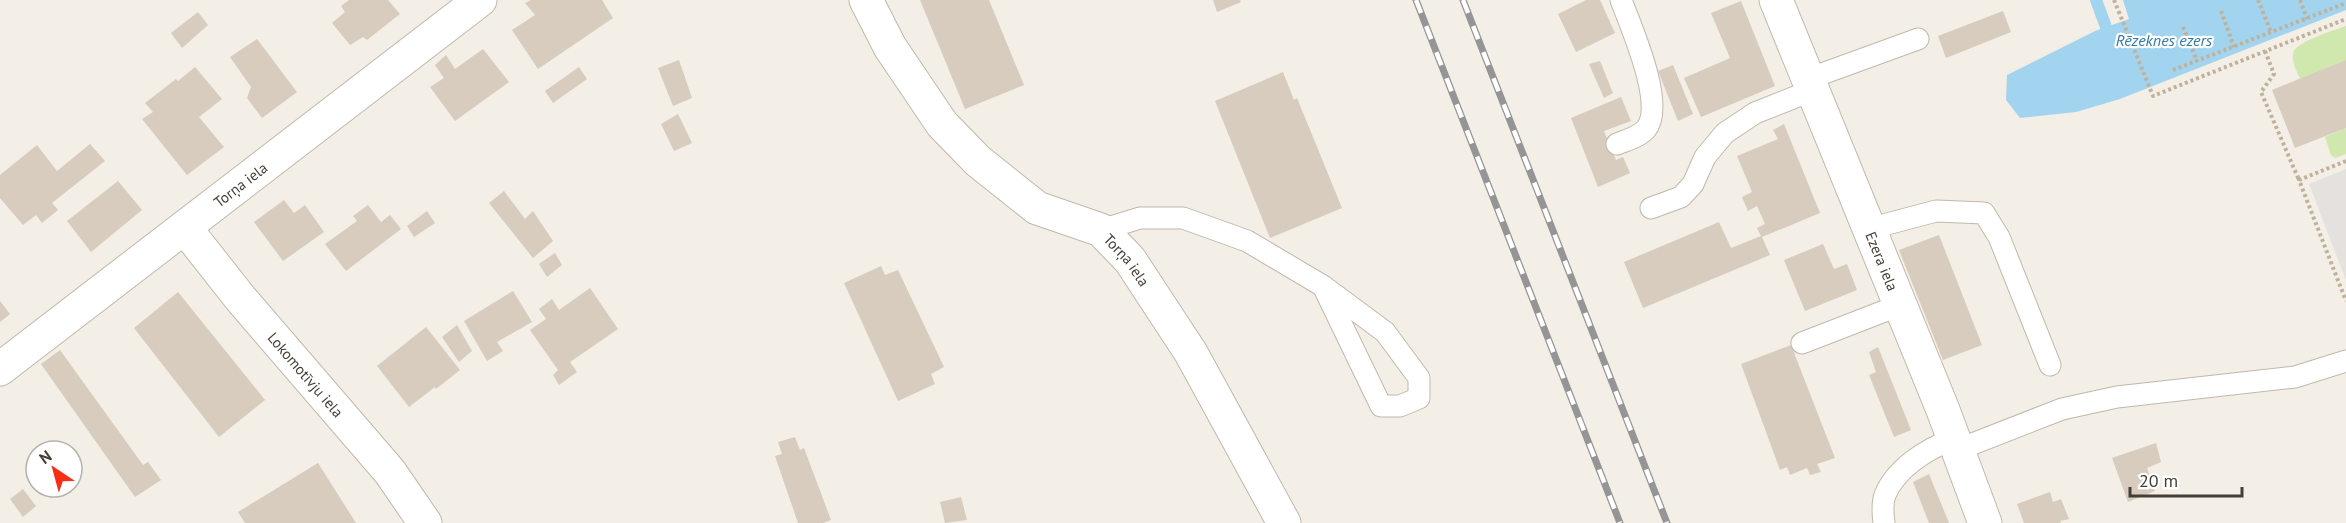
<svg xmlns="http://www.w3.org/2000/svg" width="2346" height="523" font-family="'PT Sans',sans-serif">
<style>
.green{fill:#d0e7ae}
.parking{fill:#e4e1de}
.water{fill:#a2d4f0}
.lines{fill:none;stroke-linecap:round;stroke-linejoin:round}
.stream{stroke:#a2d4f0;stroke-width:12}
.building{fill:#d7ccbe}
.service-casing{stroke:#c1b8ab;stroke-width:23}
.minor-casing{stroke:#c1b8ab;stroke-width:35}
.tertiary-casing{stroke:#c1b8ab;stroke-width:35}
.path{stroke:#c0b19a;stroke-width:4;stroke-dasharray:3 3;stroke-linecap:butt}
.service{stroke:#fff;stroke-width:21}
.minor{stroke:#fff;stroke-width:33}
.tertiary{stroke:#fff;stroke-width:33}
.rail-casing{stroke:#959595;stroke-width:7}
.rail{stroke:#fff;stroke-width:4.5;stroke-dasharray:14;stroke-linecap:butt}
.labels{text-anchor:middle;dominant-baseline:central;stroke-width:4.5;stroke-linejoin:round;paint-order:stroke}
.street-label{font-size:15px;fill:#453e35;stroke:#fff}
.water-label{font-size:16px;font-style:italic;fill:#2e7aa9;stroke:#fff}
</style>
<rect width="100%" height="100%" fill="#f3eee6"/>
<path class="green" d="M2346 26V60L2300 79C2297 71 2290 60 2294 51 2299 41 2335 30 2346 26Z
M2346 128V154L2335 158 2331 155 2325 137Z"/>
<path class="parking" d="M2346 169V280L2309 184Z"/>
<path class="water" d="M2123 0H2346V10L2120 99 2076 112 2020 118 2006 100 2007 75 2095 31 2129 19Z"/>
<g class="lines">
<path class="stream" d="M2096 0 2106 27"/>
</g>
<path class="building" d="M349 0H388L400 14 367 40 363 37 350 45 332 23 345 12 341 6Z
M531 0H602L613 18 538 69 512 30 535 15 525 3Z
M920 0H989L1024 85 965 109Z
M1213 0H1240L1241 2 1217 12Z
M1586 0H1600L1615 33 1576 52 1558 14Z
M1741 1 1775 86 1701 117 1684 78 1730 58 1711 13Z
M2003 11 2011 32 1946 58 1938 36Z
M198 12 208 25 182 48 171 33Z
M257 39 297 92 262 118 247 98 251 87 230 57Z
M483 49 509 82 455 121 430 87 444 78 435 65 446 55 455 69Z
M679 60 692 98 673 106 658 68Z
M2346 60V128L2295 148 2272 90Z
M1600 61 1613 93 1604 98 1589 64Z
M1673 65 1693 114 1678 121 1658 71Z
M195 67 222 99 199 117 224 147 187 175 142 119 153 112 145 103 176 79 178 81Z
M579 67 587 79 553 103 545 91Z
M1283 72 1294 100 1297 98 1342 208 1270 238 1215 101Z
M1621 97 1631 121 1604 131 1616 160 1623 157 1630 173 1598 187 1571 118Z
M678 114 692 143 674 151 661 124Z
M1784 124 1820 213 1762 237 1770 255 1643 308 1624 262 1719 222 1731 248 1761 236 1757 228 1765 224 1757 206 1748 211 1742 197 1752 192 1737 156 1778 139 1773 130Z
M90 144 105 161 52 203 58 210 42 223 36 215 23 225 0 198V175L37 145 57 171Z
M118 181 142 210 91 252 67 221Z
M504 191 525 219 533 211 553 241 533 258 489 203Z
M284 200 294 213 305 205 324 232 283 261 254 222Z
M368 205 381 222 390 215 401 229 346 271 325 244 357 221 353 216Z
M427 211 435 223 414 237 407 226Z
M1939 235 1982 345 1943 360 1899 250Z
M1823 244 1834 269 1847 264 1857 290 1805 311 1784 260Z
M555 253 562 265 547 277 539 264Z
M881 266 885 275 898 270 944 367 931 374 935 384 898 401 844 283Z
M590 288 618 329 570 362 577 372 559 385 553 375 558 370 530 330 546 319 539 309 552 299 559 310Z
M513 291 532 322 497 342 503 351 487 361 464 321Z
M178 292 265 400 219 437 134 328Z
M0 301 10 314 0 322Z
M457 325 472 351 459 362 442 337Z
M426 327 460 370 436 389 435 387 409 407 377 366Z
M1791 345 1835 458 1817 464 1821 472 1810 475 1807 468 1790 475 1787 467 1780 470 1741 364Z
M1878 347 1911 430 1894 437 1869 375 1876 372 1869 352Z
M60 350 143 465 148 462 161 480 135 497 41 364Z
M795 437 800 450 804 448 831 520 823 523H798L775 456 782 454 778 442Z
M2156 443 2161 462 2147 468 2155 491 2128 502 2112 458Z
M318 463 356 523H245L238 512Z
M1929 474 1949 523H1929L1913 482Z
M23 489 36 506 23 517 10 499Z
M2050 492 2053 502 2061 499 2069 519 2060 521 2061 523H2024L2017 504Z
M961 497 967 520 945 523 940 502Z"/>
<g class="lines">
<g class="service-casing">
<path id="service" d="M1808 79 1918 39
M1617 144C1627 140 1639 137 1646 129 1666 105 1631 27 1621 0
M1651 208 1681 197 1693 184 1705 157 1725 133 1755 113 1813 90
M1101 230 1140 218H1183L1247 241 1323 286 1381 406H1400L1419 398V378L1385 332 1323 286
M1871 232 1887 224 1936 211 1984 213 1999 237 2050 365
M1802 343 1900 305
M1957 450 2062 409 2117 397 2295 377 2346 361
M1884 523C1883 515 1882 503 1885 495 1896 468 1927 449 1953 439"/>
</g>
<g class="minor-casing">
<g id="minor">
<path id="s1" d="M1776 0 1943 410 1985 523"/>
</g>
</g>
<g class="tertiary-casing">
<g id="tertiary">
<path id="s2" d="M866 0 890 47 942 124 978 161 1037 208 1101 230 1130 260 1191 353 1284 523"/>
<path id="s3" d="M185 228 241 299 390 472 425 523"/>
<path id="s4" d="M0 369 480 0"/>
</g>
</g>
<path class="path" d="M2114 0 2153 96 2346 19
M2258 0 2271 32
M2300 0 2307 19
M2221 11 2234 47
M2183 27 2197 61
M2265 51 2274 74 2261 92 2299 180
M2173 70 2346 3
M2346 161 2299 180 2346 301"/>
<use href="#service" class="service"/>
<use href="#minor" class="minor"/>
<use href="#tertiary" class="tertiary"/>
<g class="rail-casing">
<path id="rail" d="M1416 0 1620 523
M1463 0 1667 523"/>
</g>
<use href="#rail" class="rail"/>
</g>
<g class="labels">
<g class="street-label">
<text stroke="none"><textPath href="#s4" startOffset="303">Torņa iela</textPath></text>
<text stroke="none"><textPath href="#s2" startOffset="380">Torņa iela</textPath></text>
<text stroke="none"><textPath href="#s1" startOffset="282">Ezera iela</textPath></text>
<text stroke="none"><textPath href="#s3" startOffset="190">Lokomotīvju iela</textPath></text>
</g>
<g class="water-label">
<text x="2164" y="40">Rēzeknes ezers</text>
</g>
</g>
<g transform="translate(54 469) rotate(324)"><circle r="28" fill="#ffffff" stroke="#b5b2ae" stroke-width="1.5"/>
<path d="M0-4.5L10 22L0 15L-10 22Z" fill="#f92e17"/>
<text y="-9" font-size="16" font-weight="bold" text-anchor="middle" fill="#453e35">N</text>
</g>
<path d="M2130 487v9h112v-9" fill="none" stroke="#453e35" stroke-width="3"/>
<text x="2139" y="487" font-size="18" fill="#453e35" stroke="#ffffff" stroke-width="4.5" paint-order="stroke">20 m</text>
</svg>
